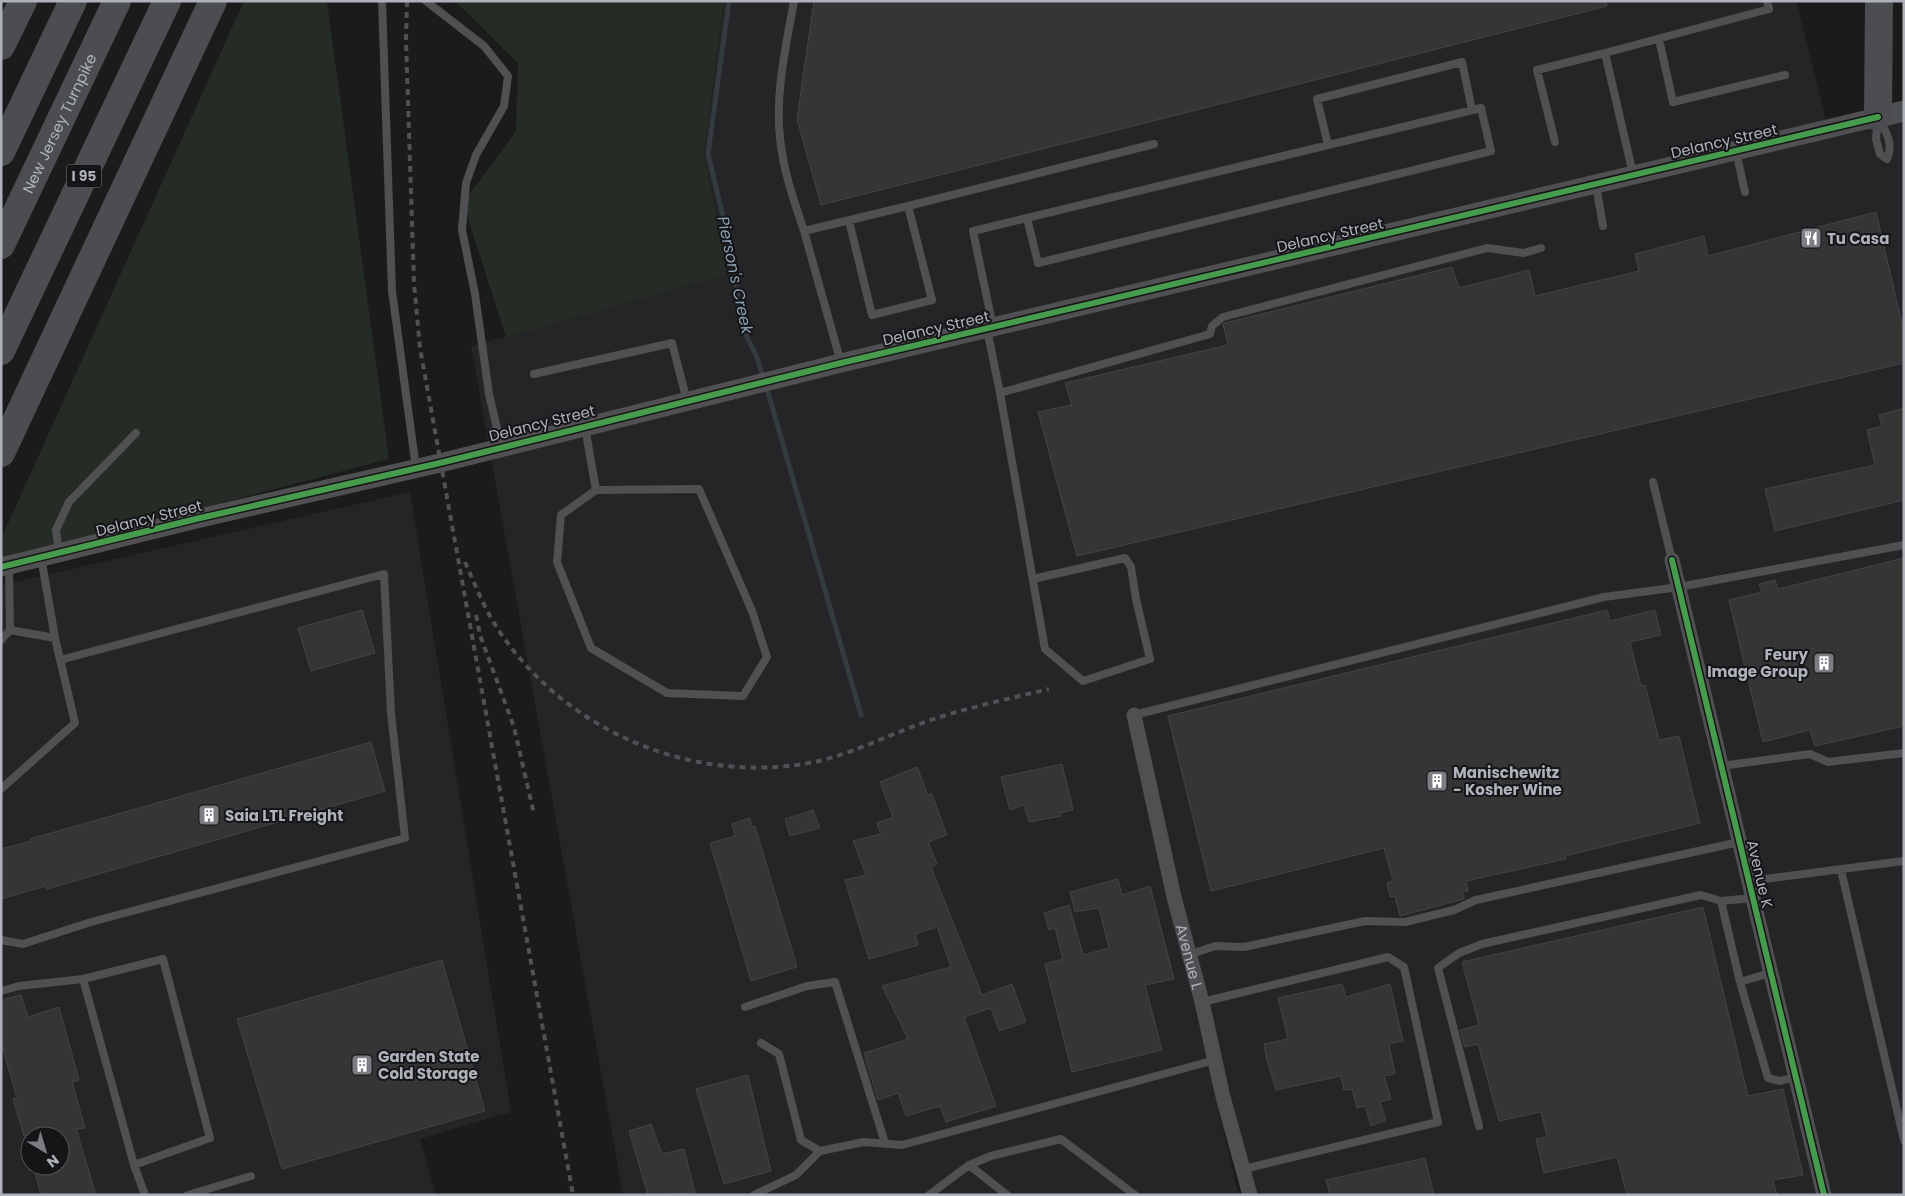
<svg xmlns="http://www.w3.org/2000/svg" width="1905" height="1196" font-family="Poppins,sans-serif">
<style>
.built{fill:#252527;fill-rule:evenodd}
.green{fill:#252b25}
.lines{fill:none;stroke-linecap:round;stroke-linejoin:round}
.stream{stroke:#333a40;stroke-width:5}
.building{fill:#353536;stroke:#444447}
.service{stroke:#505053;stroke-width:8}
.minor{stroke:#505053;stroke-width:15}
.tertiary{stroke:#505053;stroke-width:19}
.secondary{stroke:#4e4f51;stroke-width:21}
.motorway{stroke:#4c4d50;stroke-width:28}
.rail{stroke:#505154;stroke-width:4;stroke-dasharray:6 5;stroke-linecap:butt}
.cycleway-casing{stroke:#151517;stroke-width:9}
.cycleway{stroke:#469c4c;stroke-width:6}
.labels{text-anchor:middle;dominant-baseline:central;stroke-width:4;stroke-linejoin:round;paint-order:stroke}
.shield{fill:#151517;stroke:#808389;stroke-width:1}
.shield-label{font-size:14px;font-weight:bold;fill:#aeb2ba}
.street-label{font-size:15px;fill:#aeb2ba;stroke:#151517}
.poi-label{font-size:15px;font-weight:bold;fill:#aeb2ba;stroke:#151517;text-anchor:start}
.water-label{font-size:16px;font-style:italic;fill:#899fb0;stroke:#151517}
</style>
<rect width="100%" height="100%" fill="#1b1b1b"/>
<path class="built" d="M724 1H1796L1827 125 1904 107V1195H1250L1212 1083 1239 1195H623L471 346 727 275 704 151Z
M410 492 511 1112 420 1139 436 1195H1V585ZM30 1136H60V1166H30Z"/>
<path class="green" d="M244 1H327L389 459 1 561V539Z
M455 1H724L704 151 727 275 506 337 463 203 516 131 518 63Z"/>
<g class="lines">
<path class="stream" d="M729 1 708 154 732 254 742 327 756 355 765 382 861 715"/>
</g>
<path class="building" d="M814 1H1606L1607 6 821 205 797 119Z
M1876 212 1904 332V363L1077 556 1038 412 1072 405 1065 383 1228 345 1223 324 1225 323 1452 267 1459 288 1529 270 1535 296 1639 271 1635 254 1704 236 1708 256Z
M1904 408V500L1775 531 1765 489 1875 465 1867 430 1882 426 1879 415Z
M1904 558V726L1815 746 1810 730 1763 742 1729 600 1762 592 1759 584 1775 580 1778 589Z
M362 610 375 653 311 671 298 628Z
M1607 610 1610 621 1655 610 1661 635 1630 642 1641 686 1645 685 1659 740 1679 736 1700 823 1565 856 1566 859 1466 881 1468 891 1462 892 1464 899 1400 916 1395 896 1390 897 1387 883 1393 881 1384 848 1211 891 1168 716Z
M371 742 385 791 47 889 46 886 1 899V849L32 841 30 839Z
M1062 764 1073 810 1060 813 1061 816 1029 822 1024 805 1010 810 1001 777Z
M917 767 928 795 932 794 947 835 928 842 937 864 931 867 982 995 1012 984 1026 1022 999 1031 991 1008 964 1017 996 1106 946 1122 940 1106 906 1116 898 1093 878 1100 864 1053 908 1039 882 986 951 967 937 927 915 934 918 945 869 959 845 880 866 875 853 841 881 834 877 823 893 817 880 782Z
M813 810 820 828 790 836 785 819Z
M750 818 752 827 755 826 797 967 751 981 710 843 735 836 732 824Z
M1118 879 1122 895 1150 886 1174 979 1145 985 1162 1050 1072 1072 1045 964 1063 959 1055 928 1049 930 1044 913 1069 905 1083 955 1109 948 1099 908 1075 912 1070 892Z
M1703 907 1748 1096 1783 1089 1803 1175 1773 1180 1777 1195H1627L1617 1157 1544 1173 1536 1139 1547 1137 1541 1112 1499 1121 1478 1044 1465 1047 1460 1030 1479 1025 1462 962Z
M442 960 485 1111 282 1169 237 1019Z
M1342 984 1346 997 1390 984 1403 1041 1389 1044 1395 1074 1384 1076 1391 1099 1380 1102 1386 1120 1371 1126 1365 1106 1357 1108 1352 1089 1344 1090 1341 1076 1276 1090 1266 1057 1264 1044 1288 1039 1278 998Z
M21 995 28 1017 59 1007 79 1080 72 1082 85 1128 76 1129 96 1195H41L33 1166H60V1136H24L13 1099 17 1098 1 1042V1000Z
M748 1075 771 1171 724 1184 696 1089Z
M651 1124 662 1154 684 1149 695 1193 648 1195 629 1131Z
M1425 1158 1434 1195H1330L1326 1180Z"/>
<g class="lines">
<path class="service" d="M382 1 392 291 416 468
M426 1 484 46 508 76 504 106 476 155 466 183 462 230 475 294 489 394 501 446
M794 1C786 46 775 93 780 138 783 170 794 201 804 231
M1659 39 1673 102 1785 75
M1878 117C1886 132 1894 143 1887 159L1880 154 1876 139Z
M1555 142 1537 70 1605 53
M1328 145 1317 99 1462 62 1472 110
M1736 151 1745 192
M1633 174 1605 53 1769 9 1767 1
M1596 185 1603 226
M908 206 1154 144
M993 327 973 231 1481 108 1491 151 1038 263 1027 218
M987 329 1000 393
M841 363 804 231 908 206 932 300 872 315 849 221
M534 374 672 343 687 401
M585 427 596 490 561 515 557 562 591 648 667 693 743 696 767 657 752 611 699 489 596 490
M1653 482 1672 560
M59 553 56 530 69 502 136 433
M1033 579 1125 558 1131 567 1136 599 1150 659 1083 681 1045 649 1000 393 1210 334 1212 326 1223 317 1487 248 1524 253 1541 248
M10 630 55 638 41 557
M1 640 10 630 9 565
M1134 715 1604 597 1679 587 1904 545
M1721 766 1810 754 1828 762 1904 753
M1 789 75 723 55 638
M1841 870 1904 1140
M1749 881 1904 861
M1721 901 1740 982 1768 1078 1780 1081 1795 1077
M1 940 23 944 91 922 405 838 391 713 384 574 60 660
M1188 955 1215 946 1244 947 1365 921 1405 922 1454 910 1476 900 1739 842
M83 979 134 1165 145 1195
M1740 982 1770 973
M1 991 19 986 83 979 163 959 210 1138 134 1165
M1202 1002 1388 957 1404 967 1438 1122 1244 1169
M745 1007 807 986 835 982 885 1143
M761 1043 779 1054 801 1140 820 1151 864 1142 902 1145 1215 1060
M1479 1126 1438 968 1459 953 1482 944 1701 895 1721 901 1753 898
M188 1195 251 1176
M754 1195 796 1175 820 1151
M929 1195 969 1165
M1007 1195 969 1165 991 1156 1061 1139 1135 1195"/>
<g class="minor">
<path d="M1672 560 1824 1195"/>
<path id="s1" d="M1134 715 1174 897 1202 1002 1223 1097 1250 1195"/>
</g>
<path class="tertiary" d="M1 567 196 519 440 463 841 363 1878 117"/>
<path class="secondary" d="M1878 117 1904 111"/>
<g class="motorway">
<path d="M1 46 23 1"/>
<path d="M1878 117 1879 1"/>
<path d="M1 152 73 1"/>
<path id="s2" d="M1 245 117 1"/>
<path d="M1 351 167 1"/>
<path d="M1 453 213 1"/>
</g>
<path class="rail" d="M407 1 406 41 414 283 420 348 573 1195
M465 562C477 589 488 618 507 642 576 736 699 785 814 762 852 754 888 735 925 722 965 708 1008 699 1049 689
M476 615 480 635 514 727 534 814"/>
<g class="cycleway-casing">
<path id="cycleway" d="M1672 560 1824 1195
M1 567 196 519 440 463 841 363 1878 117"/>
</g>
<use href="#cycleway" class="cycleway"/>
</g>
<defs>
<g id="restaurant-square" transform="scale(1.125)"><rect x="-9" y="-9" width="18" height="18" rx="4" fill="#7b7d82" stroke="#151517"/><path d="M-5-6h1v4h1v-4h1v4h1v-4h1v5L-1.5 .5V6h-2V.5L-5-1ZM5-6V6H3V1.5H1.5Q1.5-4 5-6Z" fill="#fff"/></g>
<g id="building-square" transform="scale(1.125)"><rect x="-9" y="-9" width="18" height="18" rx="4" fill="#7b7d82" stroke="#151517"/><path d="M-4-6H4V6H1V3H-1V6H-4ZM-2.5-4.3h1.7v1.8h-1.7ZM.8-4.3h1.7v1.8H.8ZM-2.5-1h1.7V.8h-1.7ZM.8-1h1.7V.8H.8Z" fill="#fff"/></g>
</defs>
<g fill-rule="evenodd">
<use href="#restaurant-square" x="1811" y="238"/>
<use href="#building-square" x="1824" y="663"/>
<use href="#building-square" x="1437" y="781"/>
<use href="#building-square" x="209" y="815"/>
<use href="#building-square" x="362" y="1065"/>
</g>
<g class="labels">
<rect class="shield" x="66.5" y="164.5" width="35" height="23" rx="4"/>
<g class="shield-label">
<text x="84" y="176">I 95</text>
</g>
<g class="street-label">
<text stroke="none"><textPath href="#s2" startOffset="135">New Jersey Turnpike</textPath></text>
<text transform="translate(1724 141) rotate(-13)">Delancy Street</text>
<text transform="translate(1330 235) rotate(-13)">Delancy Street</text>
<text transform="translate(936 328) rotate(-13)">Delancy Street</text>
<text transform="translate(542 423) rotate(-14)">Delancy Street</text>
<text transform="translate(149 518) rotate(-14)">Delancy Street</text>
<text transform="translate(1760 874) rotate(77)">Avenue K</text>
<text stroke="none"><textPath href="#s1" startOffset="248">Avenue L</textPath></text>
</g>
<g class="poi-label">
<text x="1827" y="238">Tu Casa</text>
<text x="1808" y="654" text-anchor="end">Feury<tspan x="1808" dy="17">Image Group</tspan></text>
<text x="1453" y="772">Manischewitz<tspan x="1453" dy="17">- Kosher Wine</tspan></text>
<text x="225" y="815">Saia LTL Freight</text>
<text x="378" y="1056">Garden State<tspan x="378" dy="17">Cold Storage</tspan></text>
</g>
<g class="water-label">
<text transform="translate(735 275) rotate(78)">Pierson's Creek</text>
</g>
</g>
<rect width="1905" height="1196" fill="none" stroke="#aeb2ba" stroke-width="5"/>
<g transform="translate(45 1151) rotate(142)"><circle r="24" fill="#151517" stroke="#525458"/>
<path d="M0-4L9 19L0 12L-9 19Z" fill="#7b7d82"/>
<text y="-8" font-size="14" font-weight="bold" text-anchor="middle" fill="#aeb2ba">N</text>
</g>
</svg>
